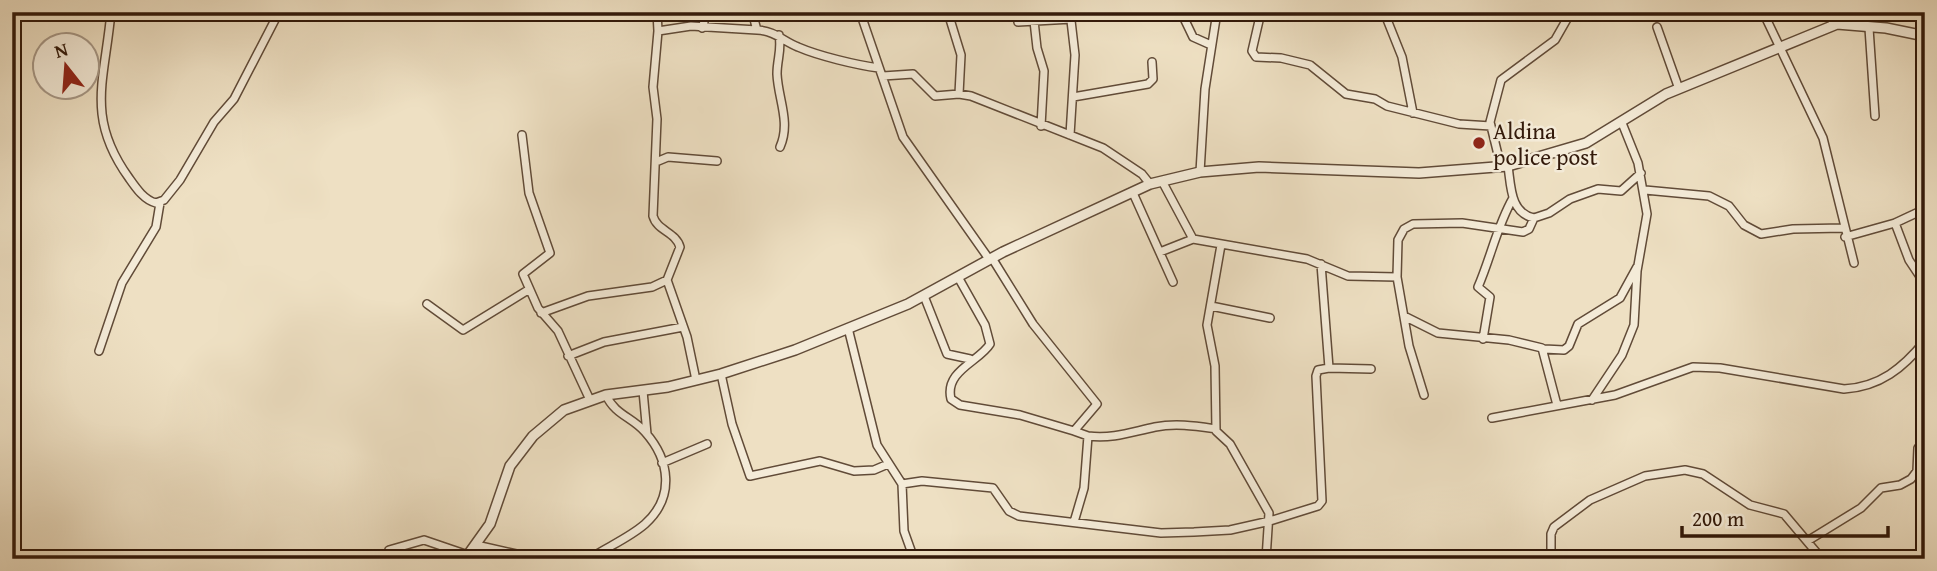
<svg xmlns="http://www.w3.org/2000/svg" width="1937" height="571" font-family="'Gentium Book Plus',serif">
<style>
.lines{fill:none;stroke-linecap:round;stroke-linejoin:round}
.minor-casing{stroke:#614b38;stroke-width:10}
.tertiary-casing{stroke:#614b38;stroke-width:12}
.minor{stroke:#f4ebd8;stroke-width:7}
.tertiary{stroke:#f4ebd8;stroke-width:9}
.poi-dot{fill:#8f2418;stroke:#f4ebd8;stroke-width:2.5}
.labels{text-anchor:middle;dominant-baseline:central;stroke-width:5;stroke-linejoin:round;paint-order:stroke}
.poi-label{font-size:23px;fill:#32190a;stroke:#f4ebd8;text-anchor:start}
</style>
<rect width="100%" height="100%" fill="#eee0c3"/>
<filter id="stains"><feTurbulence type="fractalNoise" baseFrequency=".00286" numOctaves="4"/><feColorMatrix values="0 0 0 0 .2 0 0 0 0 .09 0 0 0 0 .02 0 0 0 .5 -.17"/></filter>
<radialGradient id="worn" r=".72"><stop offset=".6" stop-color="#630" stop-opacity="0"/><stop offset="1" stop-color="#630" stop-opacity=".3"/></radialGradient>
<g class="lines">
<g class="minor-casing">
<path id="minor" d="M111 12C105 80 85 117 129 178 136 188 144 200 156 203L164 200 180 180 214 122 234 99 279 12
M657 12 658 31
M752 12 757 30C775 31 783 41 798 47 819 56 856 65 879 68
M860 12 903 137 989 259
M1070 12 1075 55 1070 135
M1181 12 1193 37 1211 45
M1261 12 1252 51 1256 57 1281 58 1310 65 1346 94 1375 99 1387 106 1459 124 1491 126
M1384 12 1402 57 1413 113
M1763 12 1823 138 1854 263
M1831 12 1833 26
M949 16 961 55 959 94
M1034 21 1037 48 1044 71 1041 126
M1018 22 1072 19
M1837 24 1851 12
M1657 27 1679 89
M702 28 707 12
M1869 28 1875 116
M779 35C782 50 777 59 777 74 778 99 791 122 780 147
M883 76 913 74 935 96 959 94 971 96 1103 148 1142 174 1150 184
M1073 97 1148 84 1153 79 1152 62
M522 135 529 193 550 253 523 274 538 308 558 331 590 400
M656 162 668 157 717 161
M1508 166C1511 186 1510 213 1534 218L1549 213 1570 199 1598 189 1621 191 1641 173
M1501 167 1490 122 1501 80 1555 40 1571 12
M1200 172 1205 89 1217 12
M1162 181 1193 239 1307 259 1348 276 1397 277 1409 346 1424 395
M1645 190 1709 196 1729 206 1744 225 1761 234 1793 229 1843 228
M1133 193 1173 282
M1895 223 1909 260 1925 284
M1845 237 1895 223 1925 209
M1221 245 1207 325 1215 366 1216 431 1230 444 1269 513 1266 559
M1160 252 1193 239
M992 258 1033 324 1097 404 1074 431 1088 436 1084 488 1074 522
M1321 264 1329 368 1371 369
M958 277 985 325 990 344C980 361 944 371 951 399L960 405 1020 415 1074 431
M1397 277 1398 240 1404 229 1413 224 1462 223 1523 232 1529 229 1534 218
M667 280 687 337 696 380
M924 296 947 354 970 359
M427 304 463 330 528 290
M1211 306 1270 318
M541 313 588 296 652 287 667 280 680 247C676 232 657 231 653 216L657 119 653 87 658 31 691 26 757 30
M1404 316 1438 333 1509 340 1542 348 1557 405
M848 328 877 445 902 484 904 531 914 559
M1483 339 1490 297 1478 287C1491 257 1497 226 1513 198
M1544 349 1564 350 1569 346 1578 324 1620 298 1637 267
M99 351 122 283 156 227 160 203
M568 356 604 342 683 327
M721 374 732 424 750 476 820 461 854 471 874 470 888 464
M643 391 647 434
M1592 400 1622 355 1634 325 1637 271 1647 214 1638 163 1622 123
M1492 418 1615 395 1693 367 1720 368 1844 389C1880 387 1903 368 1925 341
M1088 436C1113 439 1131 432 1155 427 1176 423 1195 426 1216 429
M662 463 707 444
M902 484 922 481 993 488 1009 511 1019 516 1161 533 1194 532 1230 530 1270 521 1318 506 1322 501 1316 376 1318 370 1329 368
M1809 540 1861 508 1881 488 1900 485 1911 479 1917 471 1918 448 1925 440
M476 545 539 559
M389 550 424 540 468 555
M589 559C607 547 629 538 645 524 675 497 670 460 645 432 632 417 615 415 606 395
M1551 559V534L1554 527 1590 500 1645 476 1685 470 1703 474 1750 505 1784 514 1822 559
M1675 559 1681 554"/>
</g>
<g class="tertiary-casing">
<path id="tertiary" d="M465 559 490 524 510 466 533 436 564 410 606 395 668 387 721 374 795 350 908 304 1003 252 1150 184 1200 172 1259 167 1419 173 1508 166 1586 143 1666 94 1837 24 1886 28 1925 36"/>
</g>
<use href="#minor" class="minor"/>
<use href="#tertiary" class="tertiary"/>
</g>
<circle class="poi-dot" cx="1479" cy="143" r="7"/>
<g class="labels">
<g class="poi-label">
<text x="1493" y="130">Aldina<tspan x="1493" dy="26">police post</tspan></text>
</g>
</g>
<rect width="1937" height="571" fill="none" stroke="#eee0c3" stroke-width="42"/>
<rect x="14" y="14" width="1909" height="543" fill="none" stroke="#32190a" stroke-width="3.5"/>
<rect x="21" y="21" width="1895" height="529" fill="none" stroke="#32190a" stroke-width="2"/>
<g transform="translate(66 66) rotate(343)"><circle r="33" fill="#f4ebd8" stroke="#a69786" stroke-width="2"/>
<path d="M0-5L12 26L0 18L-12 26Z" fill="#8f2418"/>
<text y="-10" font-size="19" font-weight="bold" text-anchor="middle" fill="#32190a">N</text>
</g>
<path d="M1682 526v10h206v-10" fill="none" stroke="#32190a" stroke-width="3.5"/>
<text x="1692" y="526" font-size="21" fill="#32190a" stroke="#f4ebd8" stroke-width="5" paint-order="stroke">200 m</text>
<rect width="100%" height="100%" filter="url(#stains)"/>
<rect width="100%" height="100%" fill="url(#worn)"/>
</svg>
